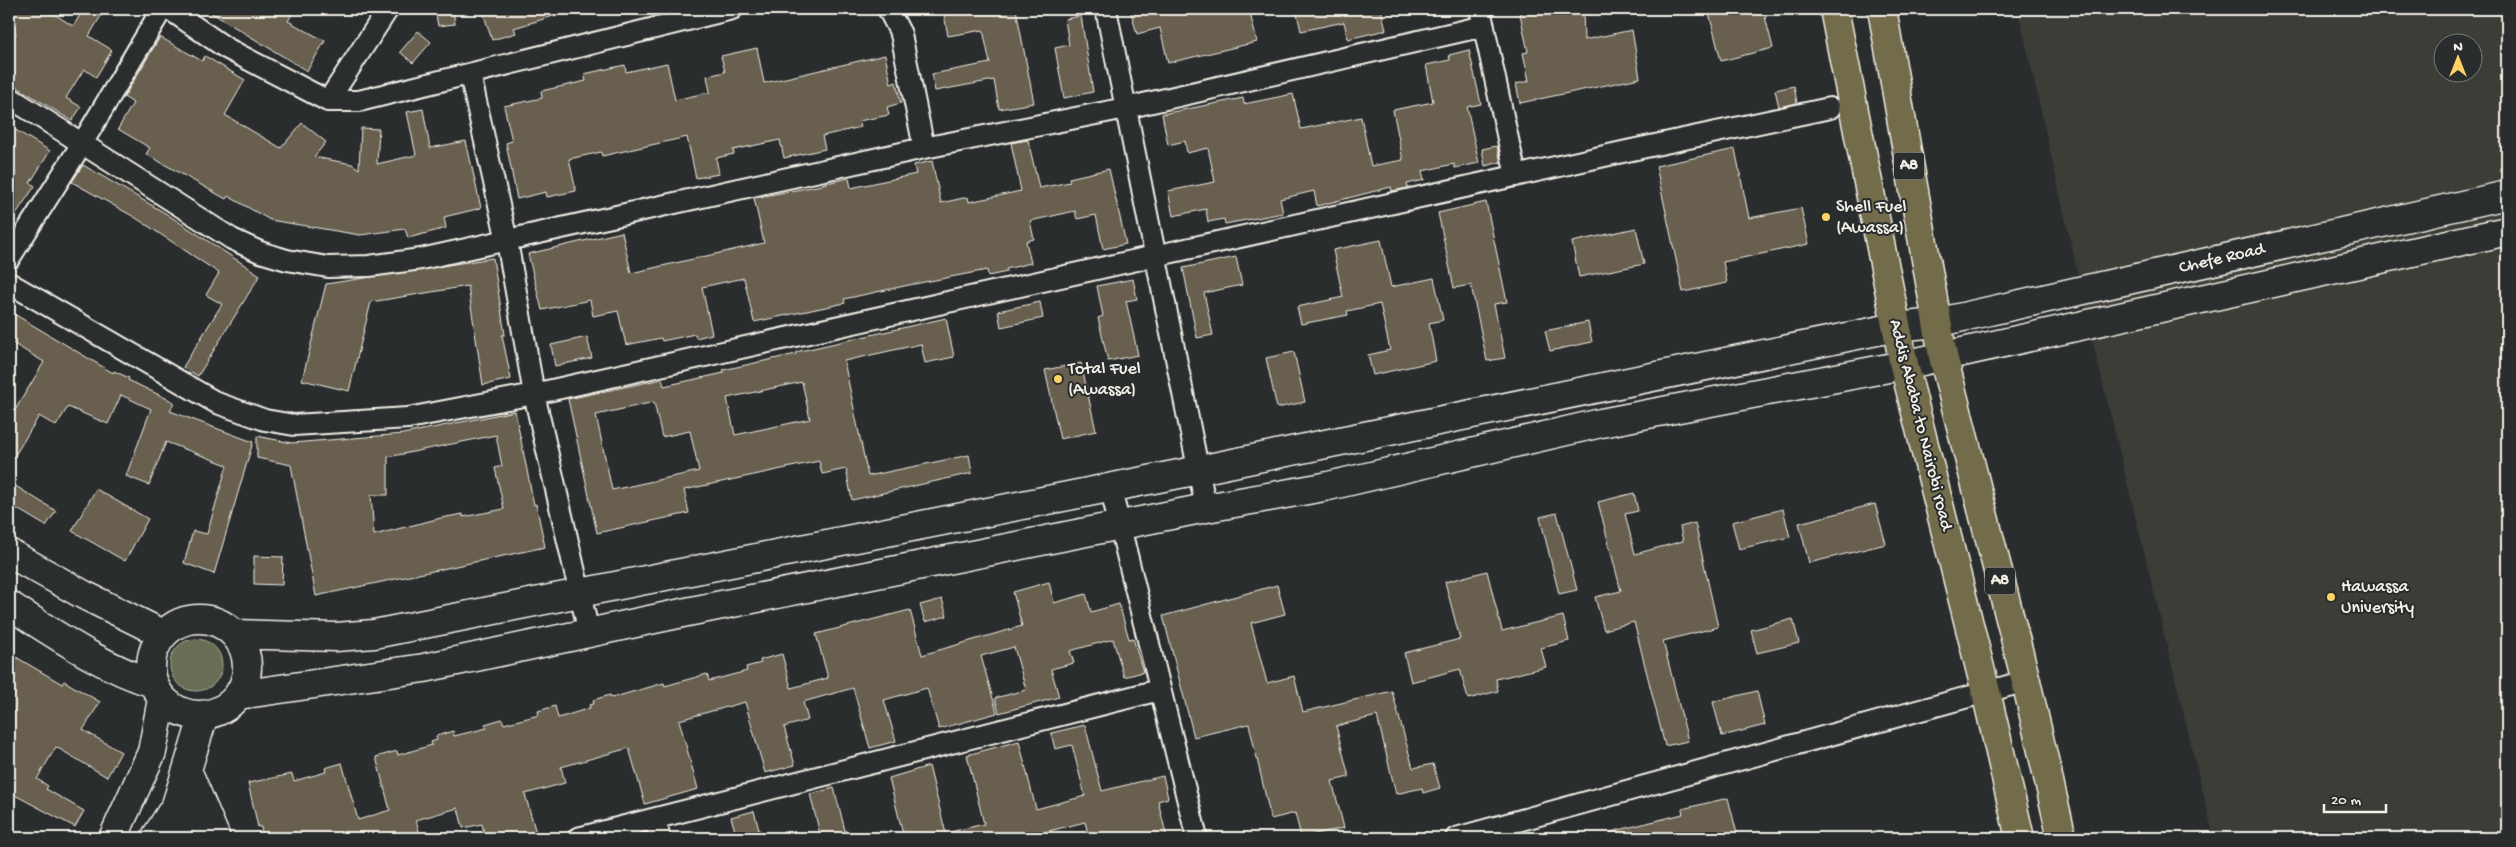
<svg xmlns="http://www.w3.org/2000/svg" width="2516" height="847" font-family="'Gochi Hand',sans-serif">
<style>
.built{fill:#3c3c38;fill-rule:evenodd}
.green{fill:#676e53;stroke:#aeb09e}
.building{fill:#675f4f;stroke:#f4f1e8;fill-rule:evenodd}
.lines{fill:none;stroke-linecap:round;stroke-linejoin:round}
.street-casing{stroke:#f4f1e8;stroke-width:24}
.secondary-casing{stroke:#f4f1e8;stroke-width:31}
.highway-casing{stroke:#f4f1e8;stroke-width:31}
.street{stroke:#2a2d2e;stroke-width:20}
.secondary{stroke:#2a2d2e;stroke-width:28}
.highway{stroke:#736c4b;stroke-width:28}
.poi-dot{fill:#ffd166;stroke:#2a2d2e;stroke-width:2}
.labels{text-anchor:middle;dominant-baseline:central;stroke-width:4;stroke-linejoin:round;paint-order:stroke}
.shield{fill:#2a2d2e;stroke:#b7b6b0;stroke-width:1}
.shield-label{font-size:16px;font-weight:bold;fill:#f4f1e8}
.poi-label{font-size:18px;fill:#f4f1e8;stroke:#2a2d2e;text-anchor:start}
.street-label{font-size:18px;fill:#f4f1e8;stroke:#2a2d2e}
</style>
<rect width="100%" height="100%" fill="#2a2d2e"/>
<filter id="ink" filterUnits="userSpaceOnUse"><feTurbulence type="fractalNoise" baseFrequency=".02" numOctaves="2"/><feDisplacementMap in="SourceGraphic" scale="10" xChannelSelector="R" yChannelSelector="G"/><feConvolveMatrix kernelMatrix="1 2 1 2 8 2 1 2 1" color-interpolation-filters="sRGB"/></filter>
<g filter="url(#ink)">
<path class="built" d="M2018 9H2507V838H2214L2096 355ZM2444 42H2474V72H2444Z"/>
<path class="green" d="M170 665a26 26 0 1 1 52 0a26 26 0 1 1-52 0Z"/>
<path class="building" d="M9 9H46L73 26 84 9H105L89 36 112 50 96 77 84 69 66 98 81 107 72 121 9 82V46L16 33 9 29Z
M205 9H295L288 21 325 41 307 71Z
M435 9H453L455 24 438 26Z
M482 9H562L563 13 514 28 516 33 492 40Z
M943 9H1016L1034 103 999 109 994 80 935 91 932 74 990 63 983 30 948 36Z
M1130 9H1249L1257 42 1168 63 1160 28 1137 34Z
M1296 9H1381L1386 30 1348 39 1344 22 1301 31Z
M1519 9H1583L1584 40 1632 30 1640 78 1520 103 1516 84 1529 81 1523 53 1528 52Z
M1708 9H1763L1773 48 1721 61Z
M1081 16 1093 92 1064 98 1055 48 1069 45 1065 19Z
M418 31 431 42 413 63 400 52Z
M160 37 202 61 205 56 245 80 225 115 281 148 302 123 326 142 314 157 352 164 359 169 361 128 379 129 377 164 416 155 407 112 423 109 430 148 466 141 481 208 444 217 446 228 408 238 405 229 360 235 270 220 228 196 226 199 146 154 150 148 118 129 133 103 124 97Z
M757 48 764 83 885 55 891 84 896 82 901 103 887 107 889 115 859 121 861 127 822 136 825 149 784 158 780 140 733 150 734 154 716 158 719 174 696 178 687 137 602 156 601 152 569 159 576 191 547 197 546 192 517 199 506 143 512 141 504 106 542 98 541 91 586 81 584 74 625 65 626 72 667 63 675 100 710 92 707 76 725 72 721 56Z
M1469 50 1481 104 1467 107 1479 163 1455 168 1454 164 1422 171 1424 180 1407 184 1408 188 1392 191 1391 187 1317 206 1314 191 1280 199 1283 213 1225 224 1224 219 1208 222 1206 209 1173 216 1168 191 1215 182 1208 148 1187 153 1185 141 1168 145 1162 114 1243 98 1244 104 1293 94 1301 129 1361 117 1371 166 1403 160 1393 110 1433 102 1426 65 1450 60 1449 55Z
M1794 86 1797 103 1779 107 1775 90Z
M9 126 50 151 30 183 35 186 9 224Z
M1028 140 1039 188 1070 182 1069 178 1109 169 1126 244 1103 249 1096 215 1077 219 1075 211 1030 221 1034 239 1026 241 1031 263 1006 269 1007 272 988 276 987 270 909 285 844 299 845 303 754 322 744 278 702 287 712 334 696 338 695 334 662 341 661 338 626 345 618 311 593 316 590 300 542 310 528 254 622 232 631 273 764 243 754 198 822 185V184L849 178 851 188 916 174 914 165 932 161 941 203 968 197 969 202 1021 191 1011 143Z
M1497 146 1501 162 1485 166 1482 149Z
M1735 149 1749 218 1801 208 1809 244 1723 262 1727 283 1683 292 1656 166Z
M83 165 165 213 260 275 198 376 183 367 222 304 206 295 219 273 136 218 72 182Z
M1486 202 1507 302 1494 304 1505 358 1487 361 1471 285 1454 288 1438 213Z
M1636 228 1644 264 1579 277 1572 242Z
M1381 240 1391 287 1434 278 1443 320 1429 323 1436 361 1373 375 1368 355 1390 350 1380 304 1347 311 1348 315 1301 324 1297 307 1343 297 1333 250Z
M1236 257 1242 285 1204 293 1213 335 1197 338 1183 268Z
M493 258 505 335H502L511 379 483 385 468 286 371 302 349 391 302 380 326 284Z
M1133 279 1137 299 1126 301 1138 355 1108 361 1098 318 1103 316 1097 286Z
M1040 302 1043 318 1001 327 998 311Z
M9 311 113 373 114 371 129 378 128 380 174 402 170 411 253 442 214 574 184 563 193 531 207 534 227 465 166 442 149 485 126 476 151 409 121 395 108 424 68 407 56 426 39 416 9 465V420L44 362 9 341Z
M946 318 954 357 925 363 921 344 844 361 868 476 969 455 972 473 852 500 846 469 822 474 819 461 684 490 689 513 597 533 568 399 662 379 664 386 724 373 723 370 796 354V352ZM802 382 810 419 735 435 727 398ZM654 402 662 437 690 431 699 471 612 490 596 415Z
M1588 322 1592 342 1550 351 1545 331Z
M587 337 592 358 555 366 551 345Z
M1294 352 1305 402 1277 408 1266 358Z
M1081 363 1096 431 1060 439 1045 370Z
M515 411 534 505 536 504 545 547 316 596 291 465 257 458V436L292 443 403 434ZM496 435 502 466 495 468 504 509 463 517V514L441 518 374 535 371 495H388V457Z
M9 482 56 511 46 526 9 504Z
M96 489 148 519 125 561 72 531Z
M1634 493 1638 511 1625 514 1635 554 1683 541 1680 527 1695 523 1718 627 1663 641 1688 741 1665 746 1634 622 1604 630 1595 597 1621 591 1598 502Z
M1875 504 1886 544 1809 563 1799 523Z
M1783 509 1790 537 1739 549 1732 522Z
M1557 513 1577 590 1559 594 1540 517Z
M254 556 283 557 282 585 254 584Z
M1487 571 1502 631 1563 616 1569 641 1541 648 1546 667 1496 679 1498 691 1468 699 1460 669 1411 682 1404 653 1460 639 1445 582Z
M1049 582 1054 603 1086 594 1091 612 1119 604 1129 639 1133 638 1143 672 1124 677 1113 639 1070 651 1074 663 1051 669 1059 697 999 713 995 698 1026 690 1014 647 981 656 997 713 939 729 927 688 884 700 896 741 870 748 853 688 803 702 808 720 784 727 795 765 765 773 745 702 679 720 698 789 645 804 629 748 561 767 565 783 525 794 536 833 517 838H485L482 824 463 828 458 808 416 820 421 838H371L369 834 353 838H263L261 827H258L248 783 292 774 294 781 326 772 325 768 342 763 358 820 390 810 376 757 397 751 398 755 432 745 431 742 437 740 436 736 453 731 454 736 487 728 485 724 502 719 504 724 539 715 538 711 555 706 558 718 590 708 589 705 594 704 593 700 610 695 611 698 664 683 665 686 707 674 709 681 747 671 746 667 761 663 760 660 782 654 791 688 828 678 816 634 910 610 922 655 1022 626 1013 592Z
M1277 585 1285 614 1251 623 1267 683 1294 676 1303 712 1392 691 1413 768 1433 764 1440 788 1423 793 1422 788 1396 794 1377 716 1336 726 1349 777 1332 781 1344 828 1301 837 1295 813 1271 819 1249 724 1194 737 1163 616Z
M942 599 947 616 925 622 920 605Z
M1793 619 1799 643 1757 653 1751 630Z
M9 653 62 684 64 681 100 702 83 730 121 752 107 777 56 747 37 779 48 786 46 789 84 811 75 827 9 792Z
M1757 691 1765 725 1722 736 1713 702Z
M1085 725 1102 791 1163 776 1168 798 1158 801 1167 838H1089L1085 822 1021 838H950V832L984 824 967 755 1019 741 1036 809 1085 796 1072 745 1055 749 1051 733Z
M929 766 947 838H904L889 778Z
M834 788 847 838H821L810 794Z
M1728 798 1738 838H1612L1611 832 1683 814 1682 809Z
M754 811 761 838H737L731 817Z"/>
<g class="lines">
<g class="street-casing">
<path id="street" d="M169 9 226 48 328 101H359L732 9
M888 9 901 34 924 148
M1106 9 1206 508
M1480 9 1516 176
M470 74 507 241 534 394 589 633
M9 97 232 239 260 252 287 260 328 267 369 266 421 259 924 148 1126 108 1484 26
M328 101 388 9
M9 259 83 142 162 9
M9 283 217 403 265 420 294 425 408 418 534 394 1627 151 1830 108
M1110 486 1197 838
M655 820 660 838
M578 838 1159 690
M1456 838 2026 681"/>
</g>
<g class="secondary-casing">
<path id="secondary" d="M9 553 84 595 163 634
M9 605C55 634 101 667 153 683
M151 667a48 48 0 1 1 96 0a48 48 0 1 1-96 0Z
M234 634 336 637 374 634 1199 470 1896 327 1936 323 2507 195
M238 695 424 668 687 612 1206 508 1324 487 1601 423 1904 365 2507 231
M187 770 216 838
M176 805 191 838
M113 838 152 752 162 699
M155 838 176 805 204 715"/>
</g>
<g class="highway-casing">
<path id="highway" d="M1834 9 1904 365 1986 692 2020 838
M1882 9 1943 356 2026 681 2062 838"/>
</g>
<use href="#street" class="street"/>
<use href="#secondary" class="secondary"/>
<use href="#highway" class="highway"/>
</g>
</g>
<g class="poi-dot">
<circle cx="1826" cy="217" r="5"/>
<circle cx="1058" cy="379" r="5"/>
<circle cx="2331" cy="597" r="5"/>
</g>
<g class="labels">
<g class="shield">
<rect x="1894" y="152.5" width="30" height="27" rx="4"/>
<rect x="1985" y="567.5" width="30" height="27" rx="4"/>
</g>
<g class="shield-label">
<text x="1909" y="166">A8</text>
<text x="2000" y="581">A8</text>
</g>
<g class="poi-label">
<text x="1836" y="207">Shell Fuel<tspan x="1836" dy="21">(Awassa)</tspan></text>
<text x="1068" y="369">Total Fuel<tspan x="1068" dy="21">(Awassa)</tspan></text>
<text x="2341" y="587">Hawassa<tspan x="2341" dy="21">University</tspan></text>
</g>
<g class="street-label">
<text transform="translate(2222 259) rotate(-13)">Chefe Road</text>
<text transform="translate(1920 425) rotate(76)">Addis Ababa to Nairobi road</text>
</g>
</g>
<rect width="2516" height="847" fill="none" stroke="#2a2d2e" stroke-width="30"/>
<rect x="15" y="15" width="2486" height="817" fill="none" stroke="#f4f1e8" stroke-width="2" filter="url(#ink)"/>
<g transform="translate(2458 58)"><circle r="24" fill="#2a2d2e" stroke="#7b7b78"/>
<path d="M0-4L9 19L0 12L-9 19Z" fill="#ffd166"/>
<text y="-8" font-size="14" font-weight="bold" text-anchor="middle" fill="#f4f1e8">N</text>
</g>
<path d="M2324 804v8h62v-8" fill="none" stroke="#f4f1e8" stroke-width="2.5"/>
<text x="2331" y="804" font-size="15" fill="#f4f1e8" stroke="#2a2d2e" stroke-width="4" paint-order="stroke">20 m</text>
</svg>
